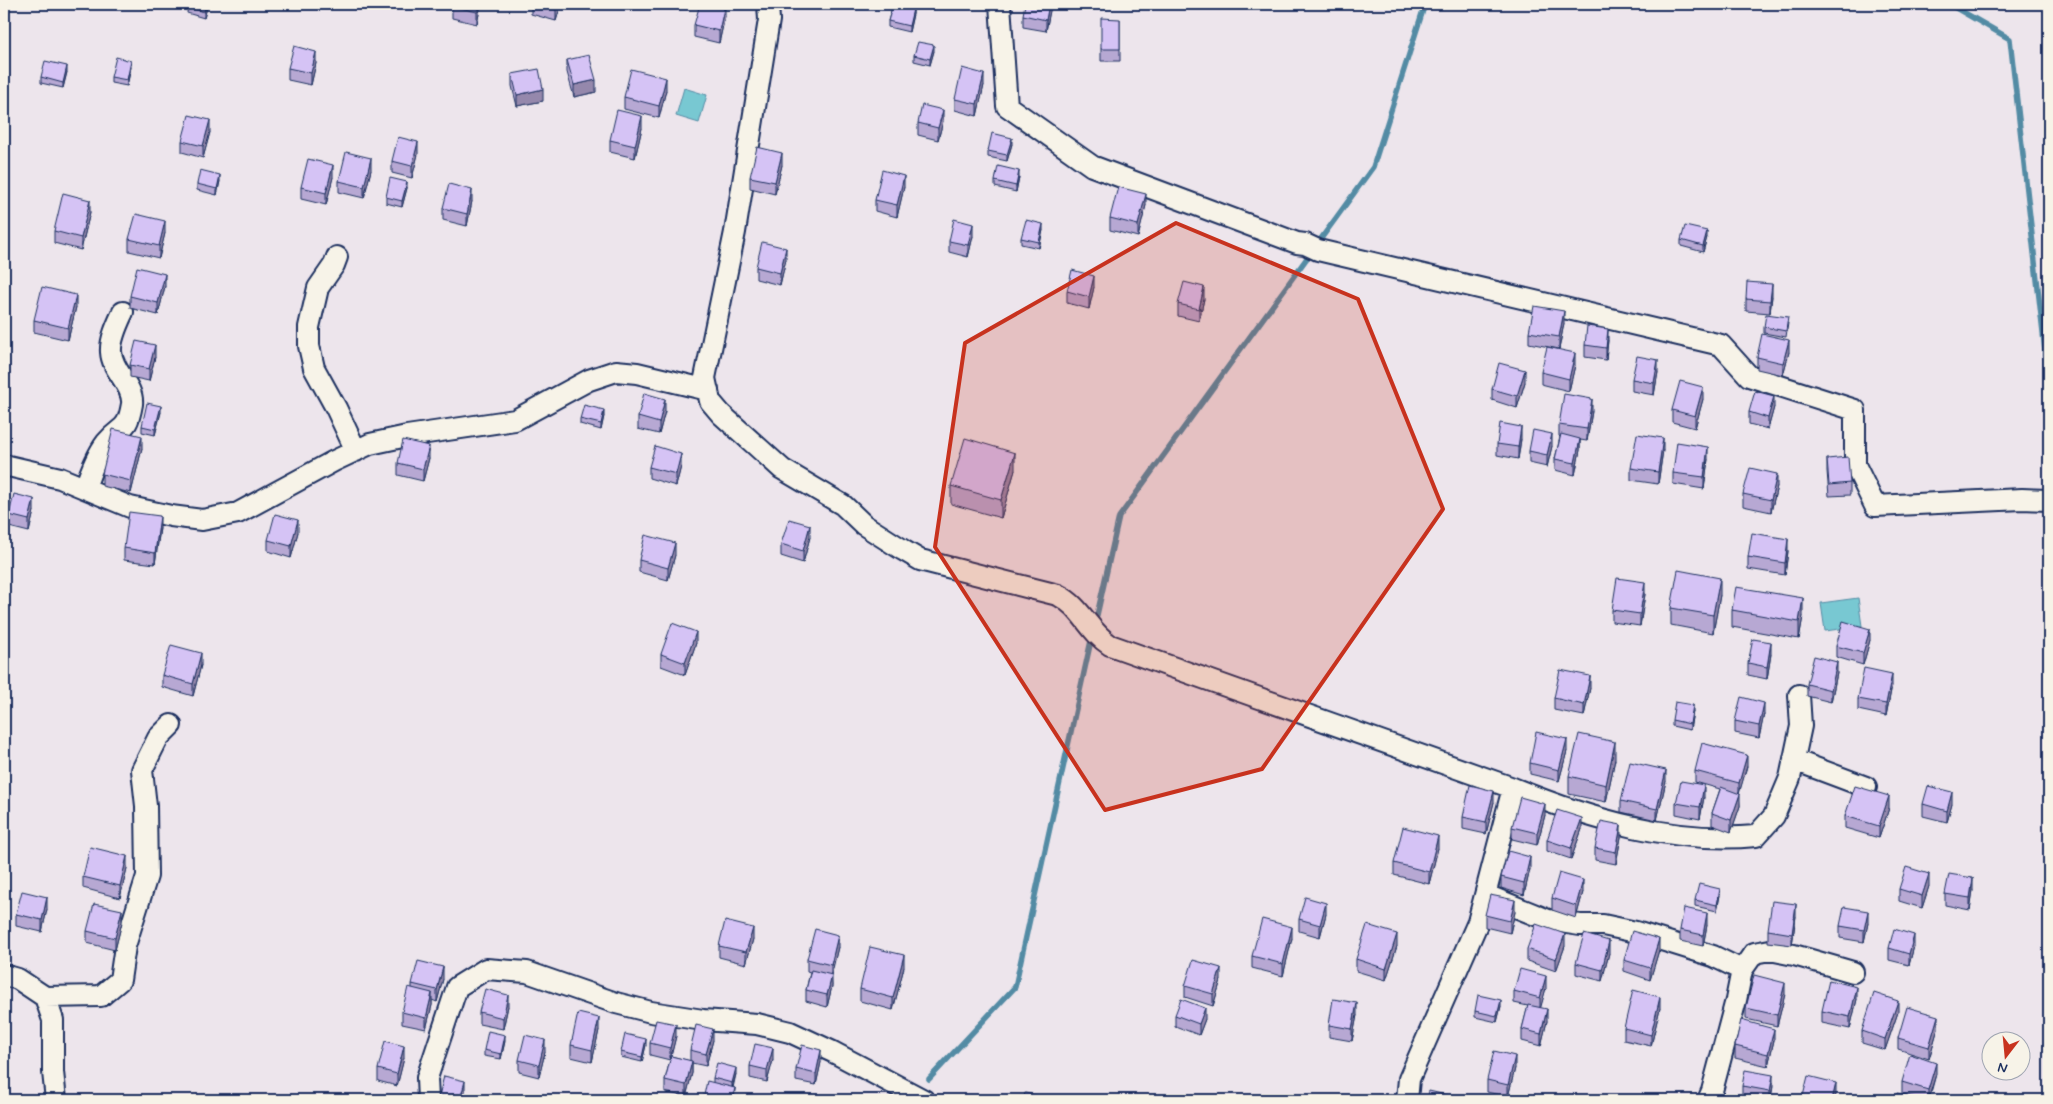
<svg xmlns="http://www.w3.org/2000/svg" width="2053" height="1104" font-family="Mynerve,sans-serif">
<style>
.water{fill:#78c8d2;stroke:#538ba4}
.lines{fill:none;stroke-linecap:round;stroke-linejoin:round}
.stream{stroke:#538ba4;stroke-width:5.5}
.minor-casing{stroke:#1b2f5e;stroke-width:24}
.minor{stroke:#f7f3e8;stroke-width:20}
.wall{fill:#b7a8d3;stroke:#1b2f5e}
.shaded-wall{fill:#9588ac;stroke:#1b2f5e}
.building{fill:#d5c3f5;stroke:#1b2f5e}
.marked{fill:#c8321e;fill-opacity:0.2;stroke:#c8321e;stroke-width:4;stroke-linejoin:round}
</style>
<rect width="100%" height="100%" fill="#ede5ec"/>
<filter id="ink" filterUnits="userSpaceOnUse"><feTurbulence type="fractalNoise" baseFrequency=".02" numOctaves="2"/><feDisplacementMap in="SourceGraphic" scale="10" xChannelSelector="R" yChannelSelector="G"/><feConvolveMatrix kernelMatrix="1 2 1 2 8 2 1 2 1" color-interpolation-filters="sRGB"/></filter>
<g filter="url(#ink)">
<path class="water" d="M684 88 707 95 699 123 676 116Z
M1858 598 1862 626 1825 631 1821 603Z"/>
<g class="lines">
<path class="stream" d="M1949 4 2010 39 2045 351 2049 401
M1095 624 1119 517 1373 167 1425 4
M929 1079 1015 987 1092 636"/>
<g class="minor-casing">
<path id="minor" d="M768 4 769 20 735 232 705 378 710 401 721 414 782 469 843 505 864 525 903 550 920 560 1058 595C1082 607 1088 631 1110 645L1513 788 1478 922 1409 1079 1407 1100
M1000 4 1007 106 1092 166 1297 243 1305 244 1318 250 1721 345 1749 376 1855 410V465L1875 506 2022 499 2049 500
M337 257 334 265 318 288 309 327V346L314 368 336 408 356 451
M4 465 60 478 130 507 171 516 202 520 238 513 334 461 370 444 407 436 515 420 589 380 616 371 637 373 708 390
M85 488C90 473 96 456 106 443 122 424 127 433 132 404 134 386 112 371 111 352 110 339 118 323 123 312
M1794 760 1866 787
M1513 788C1589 819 1673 844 1756 836L1774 816 1790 778 1801 726 1799 695
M1491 897 1548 920 1580 925H1603L1636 932 1713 956 1742 970
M4 975 18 979 45 997 53 1020V1072L56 1100
M45 997 101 996 120 980 125 946 147 876 146 806 142 770 158 738 171 725
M428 1100 427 1078 457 987 486 969 527 972 616 1003 651 1012 703 1020 757 1024 790 1032 833 1052 924 1100
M1708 1100 1712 1091 1736 1000 1742 970 1754 953 1770 950 1794 955 1853 972"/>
</g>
<use href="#minor" class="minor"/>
</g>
<path class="wall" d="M188 4H208L204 18 187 13Z
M452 4H481L477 24 452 18Z
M531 4H561L556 21 531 14Z
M893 4H917L915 9H913V14L909 32 888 27V21Z
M1051 4 1046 31 1023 27V15Z
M725 16 719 43 694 37V25Z
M1120 19V61H1101V49Z
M934 51 930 65 914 61V55Z
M567 60 596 92 574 97 567 72Z
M316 63 311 85 288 80V68Z
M131 67 127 86 111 83V77Z
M67 72 63 88 41 83V77Z
M512 74 543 101 517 106 512 86Z
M984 85 977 116 955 110V99Z
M666 90 659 118 624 109V97Z
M943 121 938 140 918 135V123Z
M642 128 635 158 610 152V140Z
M210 132 203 158 182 152V141Z
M1012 144 1007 161 988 157V151Z
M418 154 412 178 392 173V161Z
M782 165 775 194 750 188V177Z
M371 170 364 198 339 192V181Z
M333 177 326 205 301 199V187Z
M1019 177 1016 192 995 187V181Z
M220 181 217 195 197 190V184Z
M904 187 897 217 875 211V200Z
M407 188 402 207 386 203V197Z
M472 201 467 226 443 220V208Z
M1146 205 1138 237 1110 230V218Z
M90 212 81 250 54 243V231Z
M1043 230 1039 248 1021 244V238Z
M165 233 159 258 129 251V239Z
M973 236 968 257 949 252V241Z
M1707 237 1703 252 1681 246V240Z
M786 259 780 285 756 279V267Z
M165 286 158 315 130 308V296Z
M1094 287 1089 309 1067 303V291Z
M1772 296 1770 313 1746 311V299Z
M1204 299 1199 321 1178 316V304Z
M76 307 68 340 34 332V320Z
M1564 323 1559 349 1529 343V332Z
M1788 323 1786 337 1764 333V327Z
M1608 340 1606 360 1585 357V345Z
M1789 352 1783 375 1757 369V357Z
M155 357 149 381 130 377V365Z
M1575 365 1569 391 1541 384V372Z
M1658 372 1654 395 1632 391V379Z
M1525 382 1517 408 1492 400V389Z
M1703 399 1695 428 1672 422V410Z
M1774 407 1768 429 1749 424V412Z
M665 411 659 434 638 429V417Z
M1592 411 1587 441 1580 440V450L1575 475 1555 470V459L1560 437 1559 436V425Z
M161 412 155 435 142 432V426Z
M604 416 601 430 580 424V419Z
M1521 439 1518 459 1497 455V444Z
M1552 446 1547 467 1529 463V451Z
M142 448 131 493 102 486V474Z
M1663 450 1658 484 1631 480V468Z
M429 458 423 481 398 475V463Z
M1708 459 1704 489 1673 484V473Z
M1827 459 1850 483V495L1829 496 1827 471Z
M681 466 676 486 649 478V467Z
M1015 470 1001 518 951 504V486Z
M1777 486 1771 512 1743 506V494Z
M34 511 29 532 9 527V515Z
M160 528 155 564 124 560V548Z
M298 532 291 558 268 551V540Z
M810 537 803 563 781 556V544Z
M1788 551 1785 575 1748 569V557Z
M675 555 668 580 639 572V560Z
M1645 594 1640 626 1612 622V610Z
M1720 595 1713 633 1671 625V608Z
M1732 610 1803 616 1799 639 1732 627Z
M1870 640 1863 665 1836 657V646Z
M696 643 685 675 661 666V654Z
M1771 654 1767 679 1748 675V663Z
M201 665 193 696 162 687V675Z
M1837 673 1831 702 1807 696V684Z
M1892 685 1886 716 1858 710V699Z
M1590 688 1584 716 1554 710V698Z
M1693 711 1690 730 1672 726V720Z
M1764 714 1759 738 1735 733V721Z
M1567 751 1559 781 1530 774V763Z
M1615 759 1606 802 1569 794V776Z
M1747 766 1739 793 1740 806 1731 832 1712 825V813L1720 789 1695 782V771Z
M1666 781 1657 820 1621 812V801Z
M1704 797 1700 819 1676 814V803Z
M1494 802 1486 834 1463 829V817Z
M1923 804H1952L1947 822 1923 816Z
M1889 808 1879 838 1845 828V816Z
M1545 815 1537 845 1512 839V827Z
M1582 829 1571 859 1547 851V840Z
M1621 837 1616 864 1595 860V848Z
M1438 848 1429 884 1394 875V863Z
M127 868 120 898 83 888V877Z
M1530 869 1524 895 1501 888V877Z
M1929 886 1922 908 1899 901V889Z
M1973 890 1970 910 1945 905V894Z
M1583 892 1576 918 1552 910V898Z
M1720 895 1717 911 1695 906V900Z
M47 909 42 932 16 926V914Z
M1515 912 1510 933 1485 927V915Z
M1326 914 1320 937 1299 931V919Z
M1796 916 1792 945 1768 942V930Z
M122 922 115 950 87 943V931Z
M1868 923 1864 942 1840 938V926Z
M1707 925 1703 946 1680 941V930Z
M1292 938 1283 976 1252 968V956Z
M753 939 746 964 719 957V946Z
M1397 946 1386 980 1356 971V959Z
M1565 946 1556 971 1527 961V949Z
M1914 946 1909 965 1889 960V948Z
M838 947 831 974 832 986 827 1007 806 1001V990L810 972 807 971V959Z
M1659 950 1650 980 1624 971V960Z
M1609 953 1602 981 1576 974V963Z
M904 967 893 1010 860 1001V989Z
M443 979 437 1002 432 1000V1005L426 1029 402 1024V1012L412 988V984Z
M1221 980 1213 1006 1185 997V986Z
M1546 988 1540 1008 1547 1021 1541 1046 1522 1041V1029L1528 1006 1514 1003V991Z
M1785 994 1777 1026 1746 1019V1008Z
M1857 999 1850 1029 1822 1023V1011Z
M508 1006 503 1029 479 1024V1012Z
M1501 1006 1497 1022 1475 1017V1011Z
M1660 1008 1651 1046 1624 1040V1028Z
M1898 1012 1885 1050 1862 1043V1031Z
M1175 1015 1205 1019 1199 1035 1175 1026Z
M1357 1015 1352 1041 1329 1037V1025Z
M1938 1028 1929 1059 1898 1049V1038Z
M599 1030 592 1062 571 1057V1045Z
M676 1036 671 1056 690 1061V1050L713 1040 706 1066 692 1063V1073L686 1097 665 1092V1080L670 1060 650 1055V1043Z
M1774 1040 1768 1066 1735 1058V1046Z
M505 1041 501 1059 484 1056V1050Z
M646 1045 642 1062 621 1057V1052Z
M545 1052 539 1077 519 1072V1060Z
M404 1058 397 1086 378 1081V1069Z
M773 1060 767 1082 750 1078V1066Z
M821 1062 816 1085 796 1081V1069Z
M1515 1068 1508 1097 1487 1092V1080Z
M736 1074 733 1088H735L734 1100H703L713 1083V1078Z
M1936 1074 1929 1100H1896L1918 1099 1902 1094V1082Z
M1742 1086H1773L1771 1100H1755L1742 1098Z"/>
<path class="shaded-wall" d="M206 4H208L204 18V12Z
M479 4H481L477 24V12Z
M558 4H561L556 21V10Z
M725 4V16L719 43V31Z
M1049 4H1051V6L1046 31V20Z
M913 9V14L909 32V26Z
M934 45V51L930 65V59Z
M316 52V63L311 85V73Z
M131 61V67L127 86V80Z
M67 66V72L63 88V83Z
M984 74V85L977 116V104Z
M666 78V90L659 118V106Z
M596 80V92L574 97V85Z
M543 89V101L517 106V95Z
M943 110V121L938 140V128Z
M642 116V128L635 158V146Z
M210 120V132L203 158V146Z
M1012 138V144L1007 161V155Z
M418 142V154L412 178V166Z
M782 153V165L775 194V182Z
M371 158V170L364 198V187Z
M333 165V177L326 205V193Z
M1019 171V177L1016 192V186Z
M220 175V181L217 195V189Z
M904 176V187L897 217V205Z
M407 182V188L402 207V201Z
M472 190V201L467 226V214Z
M1146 194V205L1138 237V225Z
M90 200V212L81 250V238Z
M165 221V233L159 258V246Z
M973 224V236L968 257V245Z
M1043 224V230L1039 248V242Z
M1707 231V237L1703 252V246Z
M786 248V259L780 285V273Z
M165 274V286L158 315V303Z
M1094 276V287L1089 309V297Z
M1772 284V296L1770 313V301Z
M1204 287V299L1199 321V309Z
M76 295V307L68 340V328Z
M1564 311V323L1559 349V337Z
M1608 329V340L1606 360V348Z
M1789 340V352L1783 375V363Z
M155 345V357L149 381V369Z
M1575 353V365L1569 391V379Z
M1658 360V372L1654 395V383Z
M1525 370V382L1517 408V396Z
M1703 387V399L1695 428V416Z
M1774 396V407L1768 429V418Z
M665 399V411L659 434V423Z
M1592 399V411L1587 441V429Z
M161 406V412L155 435V429Z
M604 410V416L601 430V424Z
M1521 427V439L1518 459V447Z
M1552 434V446L1547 467V455Z
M142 436V448L131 493V481Z
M1663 438V450L1658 484V472Z
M1580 439V450L1575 475V463Z
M429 446V458L423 481V469Z
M1708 447V459L1704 489V477Z
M1015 453V470L1001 518V500Z
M681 454V466L676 486V474Z
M1777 474V486L1771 512V500Z
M34 499V511L29 532V520Z
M160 516V528L155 564V553Z
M298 520V532L291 558V546Z
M810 525V537L803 563V551Z
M1788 539V551L1785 575V563Z
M675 543V555L668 580V568Z
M1720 578V595L1713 633V615Z
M1645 582V594L1640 626V614Z
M1803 598V616L1799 639V622Z
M1870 629V640L1863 665V653Z
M696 632V643L685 675V663Z
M1771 642V654L1767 679V667Z
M201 653V665L193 696V684Z
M1837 662V673L1831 702V690Z
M1892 674V685L1886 716V704Z
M1590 676V688L1584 716V705Z
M1764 703V714L1759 738V726Z
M1693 705V711L1690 730V724Z
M1567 739V751L1559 781V770Z
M1615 742V759L1606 802V785Z
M1747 755V766L1739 794V783Z
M1666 770V781L1657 820V809Z
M1704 785V797L1700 819V807Z
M1494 791V802L1486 834V822Z
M1952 792V804L1947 822V811Z
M1740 794V806L1731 832V820Z
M1889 796V808L1879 838V826Z
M1545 804V815L1537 845V833Z
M1582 818V829L1571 859V848Z
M1621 825V837L1616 864V852Z
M1438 836V848L1429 884V872Z
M127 856V868L120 898V886Z
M1530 857V869L1524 895V883Z
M1929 874V886L1922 908V896Z
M1973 878V890L1970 910V898Z
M1583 880V892L1576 918V906Z
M1720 889V895L1717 911V905Z
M47 897V909L42 932V920Z
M1515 900V912L1510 933V921Z
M1326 903V914L1320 937V925Z
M1796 904V916L1792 945V934Z
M122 910V922L115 950V938Z
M1868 911V923L1864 942V930Z
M1707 913V925L1703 946V935Z
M1292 927V938L1283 976V964Z
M753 928V939L746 964V952Z
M1397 934V946L1386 980V969Z
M1565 934V946L1556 971V959Z
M838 935V947L831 977V965Z
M1914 935V946L1909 965V954Z
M1659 939V950L1650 980V968Z
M1609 941V953L1602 981V970Z
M904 955V967L893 1010V998Z
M443 967V979L437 1002V990Z
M1221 968V980L1213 1006V994Z
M832 975V986L827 1007V995Z
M1546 976V988L1540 1010V998Z
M1785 983V994L1777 1026V1015Z
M1857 987V999L1850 1029V1017Z
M432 993V1005L426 1029V1018Z
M508 995V1006L503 1029V1018Z
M1660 997V1008L1651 1046V1035Z
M1501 1000V1006L1497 1022V1016Z
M1898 1001V1012L1885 1050V1039Z
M1357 1003V1015L1352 1041V1029Z
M1205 1008V1019L1199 1035V1024Z
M1547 1009V1021L1541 1046V1034Z
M1938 1016V1028L1929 1059V1047Z
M599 1018V1030L592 1062V1050Z
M676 1024V1036L670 1060V1048Z
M713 1029V1040L706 1066V1054Z
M1774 1029V1040L1768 1066V1054Z
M505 1035V1041L501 1059V1054Z
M646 1039V1045L642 1062V1057Z
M545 1040V1052L539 1077V1065Z
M404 1046V1058L397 1086V1074Z
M773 1048V1060L767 1082V1070Z
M821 1050V1062L816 1085V1074Z
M1515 1056V1068L1508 1097V1085Z
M692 1061V1073L686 1097V1085Z
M1936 1063V1074L1928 1100V1090Z
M736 1068V1074L732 1088V1083Z
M1773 1075V1086L1770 1100V1091Z
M465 1081V1092L463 1100H460Z
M1836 1083V1095L1834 1100H1832Z
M735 1088 734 1100H732Z"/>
<path class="building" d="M188 4H206L204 12 187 7Z
M452 4H479L477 12 452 6Z
M536 4H558L556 10Z
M700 4H725L719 31 694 25Z
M893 4 913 9 909 26 888 21Z
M1025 4H1049L1046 20 1023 15Z
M1101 18 1120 19V49H1101Z
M918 42 934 45 930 59 914 55Z
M294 46 316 52 311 73 288 68Z
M589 55 596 80 574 85 567 60Z
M116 57 131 61 127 80 111 77Z
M45 61 67 66 63 83 41 77Z
M962 68 984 74 977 104 955 99Z
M539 69 543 89 517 95 512 74Z
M631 69 666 78 659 106 624 97Z
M922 105 943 110 938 128 918 123Z
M617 110 642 116 635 146 610 140Z
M189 115 210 120 203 146 182 141Z
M992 133 1012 138 1007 155 988 151Z
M398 137 418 142 412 166 392 161Z
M757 147 782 153 775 182 750 177Z
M346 152 371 158 364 187 339 181Z
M308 159 333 165 326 193 301 187Z
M998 166 1019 171 1016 186 995 181Z
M200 170 220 175 217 189 197 184Z
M882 170 904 176 897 205 875 200Z
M390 178 407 182 402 201 386 197Z
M449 184 472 190 467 214 443 208Z
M1118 187 1146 194 1138 225 1110 218Z
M63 193 90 200 81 238 54 231Z
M136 214 165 221 159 246 129 239Z
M954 219 973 224 968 245 949 241Z
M1026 220 1043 224 1039 242 1021 238Z
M1685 226 1707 231 1703 246 1681 240Z
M762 242 786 248 780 273 756 267Z
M137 267 165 274 158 303 130 296Z
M1072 270 1094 276 1089 297 1067 291Z
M1184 282 1204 287 1199 309 1178 304Z
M1747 282 1772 284 1770 301 1746 299Z
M42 287 76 295 68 328 34 320Z
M1534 306 1564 311 1559 337 1529 332Z
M1766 314 1788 317 1786 331 1764 327Z
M1587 326 1608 329 1606 348 1585 345Z
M1762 334 1789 340 1783 363 1757 357Z
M136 341 155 345 149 369 130 365Z
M1547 347 1575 353 1569 379 1541 372Z
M1637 356 1658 360 1654 383 1632 379Z
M1499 363 1525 370 1517 396 1492 389Z
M1680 381 1703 387 1695 416 1672 410Z
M1755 391 1774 396 1768 418 1749 412Z
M644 393 665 399 659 423 638 417Z
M1564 394 1592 399 1587 429 1559 425Z
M147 403 161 406 155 429 142 426Z
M584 405 604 410 601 424 580 419Z
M1500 423 1521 427 1518 447 1497 444Z
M113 429 142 436 131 481 102 474Z
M1533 430 1552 434 1547 455 1529 451Z
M1561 434 1580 439 1575 463 1555 459Z
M1637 434 1663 438 1658 472 1631 468Z
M965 438 1015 453 1001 500 951 486Z
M403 440 429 446 423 469 398 463Z
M1677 442 1708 447 1704 477 1673 473Z
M655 446 681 454 676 474 649 467Z
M1848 457 1850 483 1829 485 1827 459Z
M1750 468 1777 474 1771 500 1743 494Z
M14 494 34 499 29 520 9 515Z
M129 512 160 516 155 553 124 548Z
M275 514 298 520 291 546 268 540Z
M789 519 810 525 803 551 781 544Z
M1752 533 1788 539 1785 563 1748 557Z
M645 535 675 543 668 568 639 560Z
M1678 570 1720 578 1713 615 1671 608Z
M1617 578 1645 582 1640 614 1612 610Z
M1736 587 1803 598 1799 622 1732 610Z
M1843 621 1870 629 1863 653 1836 646Z
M672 623 696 632 685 663 661 654Z
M1753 639 1771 642 1767 667 1748 663Z
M171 645 201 653 193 684 162 675Z
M1814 656 1837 662 1831 690 1807 684Z
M1864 668 1892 674 1886 704 1858 699Z
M1560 670 1590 676 1584 705 1554 698Z
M1741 697 1764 703 1759 726 1735 721Z
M1675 702 1693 705 1690 724 1672 720Z
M1536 732 1567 739 1559 770 1530 763Z
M1579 734 1615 742 1606 785 1569 776Z
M1702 743 1747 755 1739 783 1695 771Z
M1630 762 1666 770 1657 809 1621 801Z
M1681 781 1704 785 1700 807 1676 803Z
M1470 785 1494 791 1486 822 1463 817Z
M1855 786 1889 796 1879 826 1845 816Z
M1928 786 1952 792 1947 811 1923 804Z
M1721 787 1740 794 1731 820 1712 813Z
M1520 797 1545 804 1537 833 1512 827Z
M1557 810 1582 818 1571 848 1547 840Z
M1601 821 1621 825 1616 852 1595 848Z
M1403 827 1438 836 1429 872 1394 863Z
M90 847 127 856 120 886 83 877Z
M1508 851 1530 857 1524 883 1501 877Z
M1906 867 1929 874 1922 896 1899 889Z
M1559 873 1583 880 1576 906 1552 898Z
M1949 874 1973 878 1970 898 1945 894Z
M1699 884 1720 889 1717 905 1695 900Z
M22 891 47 897 42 920 16 914Z
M1490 895 1515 900 1510 921 1485 915Z
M1305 897 1326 903 1320 925 1299 919Z
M1772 901 1796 904 1792 934 1768 930Z
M94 904 122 910 115 938 87 931Z
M1844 907 1868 911 1864 930 1840 926Z
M1684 908 1707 913 1703 935 1680 930Z
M1262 919 1292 927 1283 964 1252 956Z
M725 921 753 928 746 952 719 946Z
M1536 924 1565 934 1556 959 1527 949Z
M1367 925 1397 934 1386 969 1356 959Z
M815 929 838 935 831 965 807 959Z
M1894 929 1914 935 1909 954 1889 948Z
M1632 931 1659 939 1650 968 1624 960Z
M1584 934 1609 941 1602 970 1576 963Z
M870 947 904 955 893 998 860 989Z
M1193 960 1221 968 1213 994 1185 986Z
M418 961 443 967 437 990 412 984Z
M1520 969 1546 976 1540 998 1514 991Z
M811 970 832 975 827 995 806 990Z
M1754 975 1785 983 1777 1015 1746 1008Z
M1829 980 1857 987 1850 1017 1822 1011Z
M408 987 432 993 426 1018 402 1012Z
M485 989 508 995 503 1018 479 1012Z
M1633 990 1660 997 1651 1035 1624 1028Z
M1874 993 1898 1001 1885 1039 1862 1031Z
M1478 995 1501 1000 1497 1016 1475 1011Z
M1181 999 1205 1008 1199 1024 1175 1015Z
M1333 999 1357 1003 1352 1029 1329 1025Z
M1528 1005 1547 1009 1541 1034 1522 1029Z
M1907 1007 1938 1016 1929 1047 1898 1038Z
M578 1013 599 1018 592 1050 571 1045Z
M656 1020 676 1024 670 1048 650 1043Z
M1741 1020 1774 1029 1768 1054 1735 1046Z
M696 1025 713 1029 706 1054 690 1050Z
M488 1031 505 1035 501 1054 484 1050Z
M625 1034 646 1039 642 1057 621 1052Z
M525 1035 545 1040 539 1065 519 1060Z
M385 1041 404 1046 397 1074 378 1069Z
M755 1044 773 1048 767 1070 750 1066Z
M802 1045 821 1050 816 1074 796 1069Z
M1494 1051 1515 1056 1508 1085 1487 1080Z
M1910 1054 1936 1063 1928 1090 1902 1082Z
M671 1056 692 1061 686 1085 665 1080Z
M717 1063 736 1068 732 1083 713 1078Z
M1745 1070 1773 1075 1770 1091 1742 1086Z
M444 1076 465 1081 460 1100H438Z
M1808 1076 1836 1083 1832 1100H1802Z
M707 1081 735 1088 732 1100H703Z
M1429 1091 1459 1098V1100H1427Z
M1025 1093 1045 1097 1044 1100H1023Z
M1897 1093 1925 1100H1896Z"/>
</g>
<path class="marked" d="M1176 223 1358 299 1443 509 1262 769 1105 810 935 547 965 343Z"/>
<rect width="2053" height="1104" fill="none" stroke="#f7f3e8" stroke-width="20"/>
<rect x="10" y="10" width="2033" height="1084" fill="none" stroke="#1b2f5e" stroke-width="2" filter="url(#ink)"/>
<g transform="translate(2006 1056) rotate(196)"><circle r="24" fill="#f7f3e8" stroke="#9fa5b1"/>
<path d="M0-4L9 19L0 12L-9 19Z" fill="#c8321e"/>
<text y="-8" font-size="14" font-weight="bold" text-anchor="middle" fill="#1b2f5e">N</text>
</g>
</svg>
